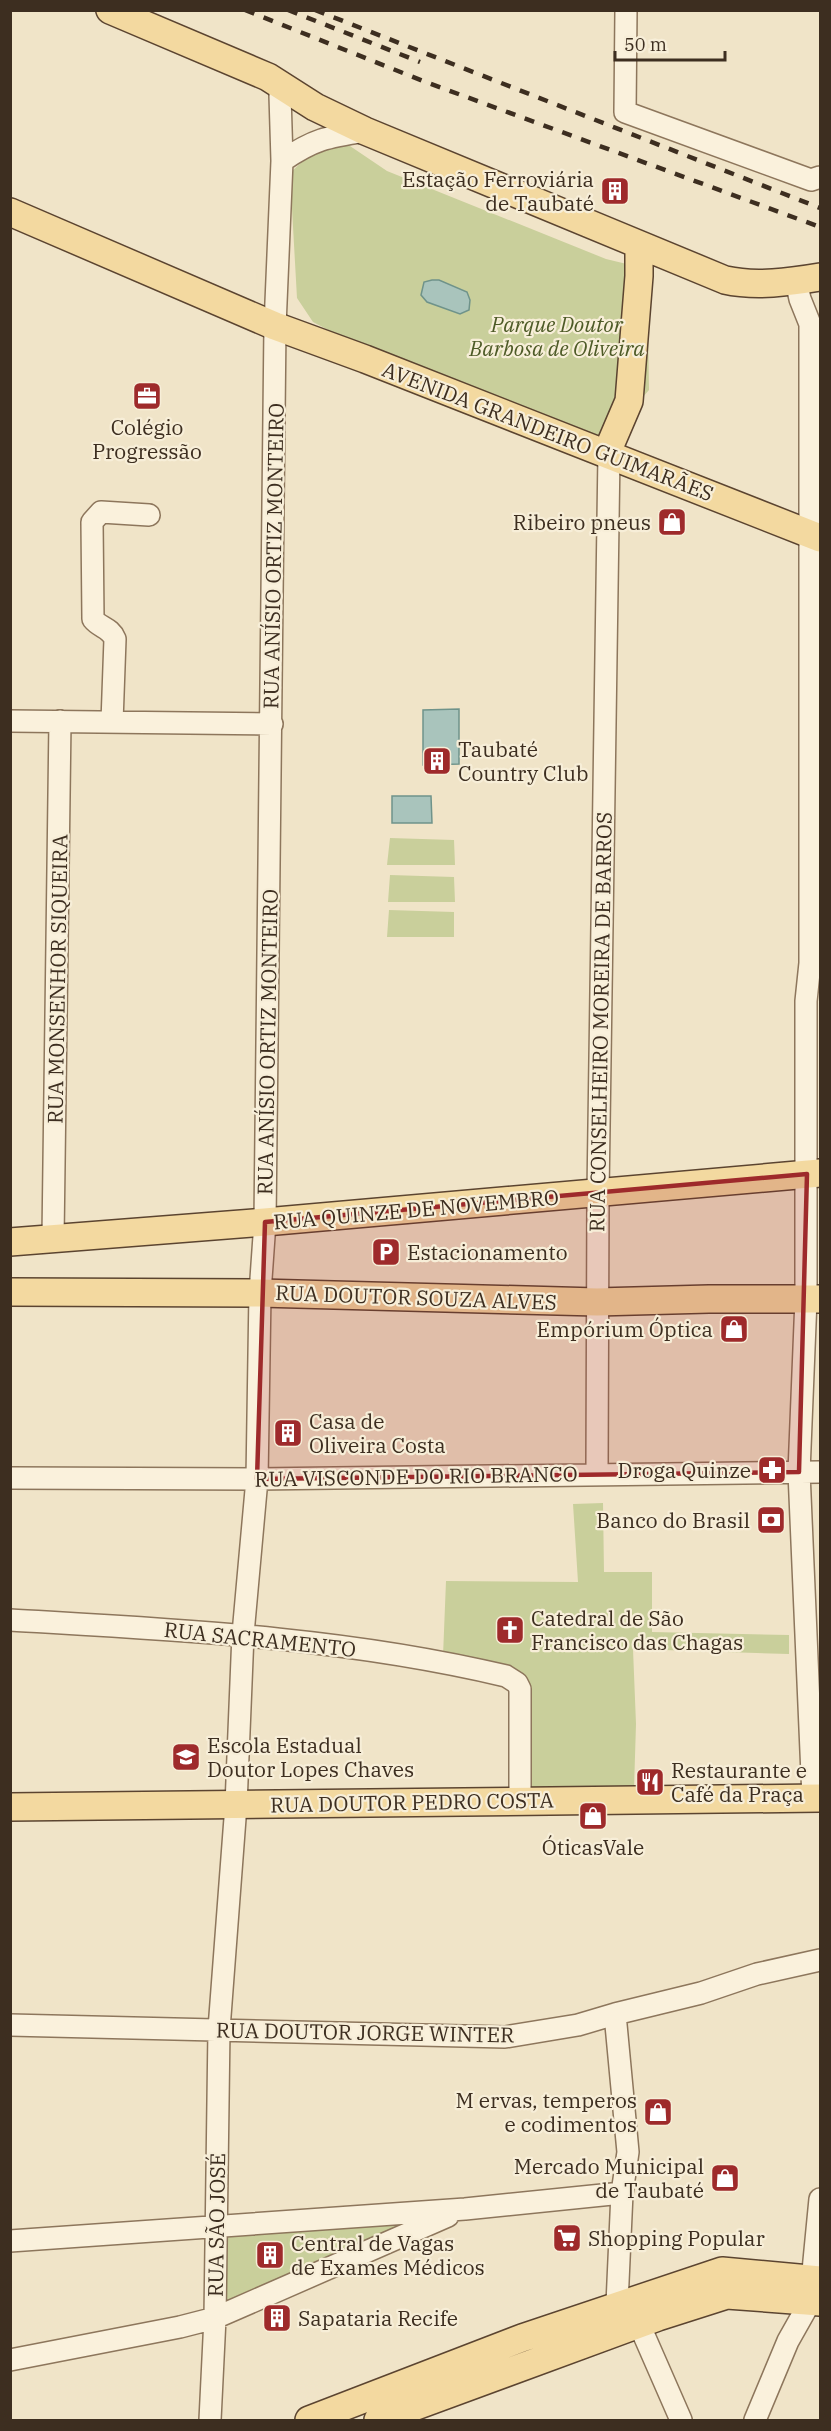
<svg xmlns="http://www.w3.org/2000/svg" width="831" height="2431" font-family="'IBM Plex Serif',serif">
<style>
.green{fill:#c9cf9b}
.water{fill:#a9c4bc;stroke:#6f938a;stroke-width:1.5}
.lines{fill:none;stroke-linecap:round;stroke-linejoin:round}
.minor-casing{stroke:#8d765c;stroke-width:24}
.major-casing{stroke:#5b4430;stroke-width:30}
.minor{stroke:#faf1dc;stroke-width:21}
.major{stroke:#f3d9a0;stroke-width:27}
.rail{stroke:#3d2e20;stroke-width:4.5;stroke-dasharray:10 10;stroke-linecap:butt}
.marked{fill:#9e2a2b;fill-opacity:0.2;stroke:#9e2a2b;stroke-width:4.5;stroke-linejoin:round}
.labels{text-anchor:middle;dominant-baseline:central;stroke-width:4.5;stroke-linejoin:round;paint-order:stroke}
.poi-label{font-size:21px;fill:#3d2e20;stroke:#f7eed8;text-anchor:start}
.park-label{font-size:21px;font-style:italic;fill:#4d5a26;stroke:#f7eed8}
.street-label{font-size:21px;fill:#3d2e20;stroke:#f7eed8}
</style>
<rect width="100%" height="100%" fill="#f0e4c8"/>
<path class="green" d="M347 144 387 171 606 259 635 266 651 307 648 321 649 390 603 443 357 345 313 322 297 298 290 173 318 147Z
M390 838 454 840 455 865H387Z
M390 875 454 877 455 902H388Z
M389 910 454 912V937H387Z
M603 1503 604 1572H652V1632L789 1635V1654L633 1649 636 1724 634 1789 523 1790 514 1671 443 1656 446 1581 578 1582 573 1504Z
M419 2221 223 2302 222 2237Z"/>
<path class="water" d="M432 280H439L467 292 470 300 469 310 460 314 427 302 421 295 424 282Z
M459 709V764L423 765V710Z
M392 796H431L432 823H392Z"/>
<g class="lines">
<g class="minor-casing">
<path id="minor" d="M626 10 625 112 811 180 820 177
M282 161C314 139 327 137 365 131
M796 281 800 299 810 324V963L806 1001V1299L799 1472 813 1798
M10 721 272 724
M112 722 115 639C110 627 100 628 93 619L92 522 101 512 149 515
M53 1238 60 721
M597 1474 598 1193 609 454
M10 1478 257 1479 820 1472
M10 1620C178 1630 342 1637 506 1676L517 1683 520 1689V1800
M615 2014 628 2152 622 2193 617 2304
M10 2025 505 2037 578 2025 615 2014 701 1993 757 1974 820 1960
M10 2241 465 2209 622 2193
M639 2324 681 2420
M10 2360 180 2327 215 2318 448 2216
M210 2420 215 2318 219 2029 236 1805 243 1634 257 1479 260 1293 265 1222 275 326 282 161 280 95
M755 2420 788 2341 810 2302 820 2199"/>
</g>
<g class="major-casing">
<path id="major" d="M110 10 268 77 315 107 365 131 725 280C756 287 790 282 820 277
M10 212 275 326 365 359 820 538
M609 454 611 443 629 401 639 276V245
M10 1242 265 1222 820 1173
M10 1292 260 1293 597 1302 709 1299H820
M10 1807 820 1798
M309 2420 522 2338 722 2271 820 2280
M378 2420 658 2317 727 2295 820 2302"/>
</g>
<use href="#minor" class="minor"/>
<use href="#major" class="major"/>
<path class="rail" d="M245 10 423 81 820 227
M288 10 420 62
M315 10 820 208"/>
</g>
<path class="marked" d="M807 1174 799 1472 257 1479 265 1222Z"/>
<defs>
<g id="building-square" transform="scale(1.5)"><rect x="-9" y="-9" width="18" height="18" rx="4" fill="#9e2a2b" stroke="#f7eed8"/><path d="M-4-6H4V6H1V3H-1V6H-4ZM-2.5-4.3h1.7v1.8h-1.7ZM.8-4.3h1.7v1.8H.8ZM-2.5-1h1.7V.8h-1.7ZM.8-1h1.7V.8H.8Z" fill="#fff"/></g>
<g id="office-square" transform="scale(1.5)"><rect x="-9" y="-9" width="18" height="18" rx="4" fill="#9e2a2b" stroke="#f7eed8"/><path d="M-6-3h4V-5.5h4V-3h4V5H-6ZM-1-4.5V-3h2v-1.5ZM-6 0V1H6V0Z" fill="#fff"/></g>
<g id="shop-square" transform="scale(1.5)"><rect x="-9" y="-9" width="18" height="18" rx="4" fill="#9e2a2b" stroke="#f7eed8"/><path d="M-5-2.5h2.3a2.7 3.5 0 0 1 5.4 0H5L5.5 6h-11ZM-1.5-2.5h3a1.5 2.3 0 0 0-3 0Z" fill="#fff"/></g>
<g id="parking-square" transform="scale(1.5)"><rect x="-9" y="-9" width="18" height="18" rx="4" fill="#9e2a2b" stroke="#f7eed8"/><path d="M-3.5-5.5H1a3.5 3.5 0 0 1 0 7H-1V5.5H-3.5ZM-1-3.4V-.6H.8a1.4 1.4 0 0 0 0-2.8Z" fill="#fff"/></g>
<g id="pharmacy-square" transform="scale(1.5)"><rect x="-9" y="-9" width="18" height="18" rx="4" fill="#9e2a2b" stroke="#f7eed8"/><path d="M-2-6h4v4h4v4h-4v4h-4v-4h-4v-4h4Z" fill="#fff"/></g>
<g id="bank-square" transform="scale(1.5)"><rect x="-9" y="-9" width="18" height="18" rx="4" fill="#9e2a2b" stroke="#f7eed8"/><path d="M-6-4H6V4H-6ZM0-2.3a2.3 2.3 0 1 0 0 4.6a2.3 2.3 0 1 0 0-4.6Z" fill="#fff"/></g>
<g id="church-square" transform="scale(1.5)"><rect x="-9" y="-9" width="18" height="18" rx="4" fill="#9e2a2b" stroke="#f7eed8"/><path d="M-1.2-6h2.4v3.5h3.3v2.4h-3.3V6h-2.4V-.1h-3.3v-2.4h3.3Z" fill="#fff"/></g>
<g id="school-square" transform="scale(1.5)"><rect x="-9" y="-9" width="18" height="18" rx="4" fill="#9e2a2b" stroke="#f7eed8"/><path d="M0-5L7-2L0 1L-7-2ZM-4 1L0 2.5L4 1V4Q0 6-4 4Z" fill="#fff"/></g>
<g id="restaurant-square" transform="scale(1.5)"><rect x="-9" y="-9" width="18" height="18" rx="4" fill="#9e2a2b" stroke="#f7eed8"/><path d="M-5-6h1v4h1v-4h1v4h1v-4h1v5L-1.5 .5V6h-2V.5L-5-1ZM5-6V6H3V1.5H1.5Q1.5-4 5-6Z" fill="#fff"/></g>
<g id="supermarket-square" transform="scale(1.5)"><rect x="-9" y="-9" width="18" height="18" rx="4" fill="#9e2a2b" stroke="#f7eed8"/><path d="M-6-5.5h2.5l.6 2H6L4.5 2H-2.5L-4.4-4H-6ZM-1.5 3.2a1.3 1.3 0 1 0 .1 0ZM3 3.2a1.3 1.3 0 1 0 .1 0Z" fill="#fff"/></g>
</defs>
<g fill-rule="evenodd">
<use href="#building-square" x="615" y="191"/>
<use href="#office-square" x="147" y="396"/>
<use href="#shop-square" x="672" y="522"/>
<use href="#building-square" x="437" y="761"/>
<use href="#parking-square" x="386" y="1252"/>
<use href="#shop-square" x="734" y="1329"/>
<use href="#building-square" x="288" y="1433"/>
<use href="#pharmacy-square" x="772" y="1470"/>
<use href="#bank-square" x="771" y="1520"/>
<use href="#church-square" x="510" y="1630"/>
<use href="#school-square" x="186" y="1757"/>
<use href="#restaurant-square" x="650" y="1782"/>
<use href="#shop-square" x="593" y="1816"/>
<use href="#shop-square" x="658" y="2112"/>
<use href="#shop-square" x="725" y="2178"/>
<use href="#supermarket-square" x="567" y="2238"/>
<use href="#building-square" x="270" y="2255"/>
<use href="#building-square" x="277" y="2318"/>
</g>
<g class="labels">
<g class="poi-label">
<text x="594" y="179" text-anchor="end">Estação Ferroviária<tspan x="594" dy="24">de Taubaté</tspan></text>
<text x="147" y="427" text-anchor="middle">Colégio<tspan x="147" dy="24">Progressão</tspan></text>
<text x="651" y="522" text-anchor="end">Ribeiro pneus</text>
<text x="458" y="749">Taubaté<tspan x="458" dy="24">Country Club</tspan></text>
<text x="407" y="1252">Estacionamento</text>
<text x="713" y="1329" text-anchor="end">Empórium Óptica</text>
<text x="309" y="1421">Casa de<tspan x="309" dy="24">Oliveira Costa</tspan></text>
<text x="751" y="1470" text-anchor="end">Droga Quinze</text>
<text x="750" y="1520" text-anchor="end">Banco do Brasil</text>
<text x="531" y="1618">Catedral de São<tspan x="531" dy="24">Francisco das Chagas</tspan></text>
<text x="207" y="1745">Escola Estadual<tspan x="207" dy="24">Doutor Lopes Chaves</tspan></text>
<text x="671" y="1770">Restaurante e<tspan x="671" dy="24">Café da Praça</tspan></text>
<text x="593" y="1847" text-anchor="middle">ÓticasVale</text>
<text x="637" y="2100" text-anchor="end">M ervas, temperos<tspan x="637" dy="24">e codimentos</tspan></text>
<text x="704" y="2166" text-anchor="end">Mercado Municipal<tspan x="704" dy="24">de Taubaté</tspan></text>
<text x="588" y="2238">Shopping Popular</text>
<text x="291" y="2243">Central de Vagas<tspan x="291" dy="24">de Exames Médicos</tspan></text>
<text x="298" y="2318">Sapataria Recife</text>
</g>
<g class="park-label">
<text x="557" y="324">Parque Doutor<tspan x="557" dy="24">Barbosa de Oliveira</tspan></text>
</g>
<g class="street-label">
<text transform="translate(548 431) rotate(21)">AVENIDA GRANDEIRO GUIMARÃES</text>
<text transform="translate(273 556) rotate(-89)">RUA ANÍSIO ORTIZ MONTEIRO</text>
<text transform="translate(57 979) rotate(-89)">RUA MONSENHOR SIQUEIRA</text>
<text transform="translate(600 1022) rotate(-89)">RUA CONSELHEIRO MOREIRA DE BARROS</text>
<text transform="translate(267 1042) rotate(-89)">RUA ANÍSIO ORTIZ MONTEIRO</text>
<text transform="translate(416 1209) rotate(-5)">RUA QUINZE DE NOVEMBRO</text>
<text transform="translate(416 1297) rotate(2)">RUA DOUTOR SOUZA ALVES</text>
<text transform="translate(416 1476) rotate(-1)">RUA VISCONDE DO RIO BRANCO</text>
<text transform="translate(260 1639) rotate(6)">RUA SACRAMENTO</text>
<text transform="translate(412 1802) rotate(-1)">RUA DOUTOR PEDRO COSTA</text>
<text transform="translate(365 2032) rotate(1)">RUA DOUTOR JORGE WINTER</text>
<text transform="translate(216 2225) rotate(-89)">RUA SÃO JOSÉ</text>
</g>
</g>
<rect width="831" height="2431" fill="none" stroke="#3d2e20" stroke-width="24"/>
<path d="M615 51v9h110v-9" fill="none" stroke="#3d2e20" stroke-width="3"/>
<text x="624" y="51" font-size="18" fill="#3d2e20" stroke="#f7eed8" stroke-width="4.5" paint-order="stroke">50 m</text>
</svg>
